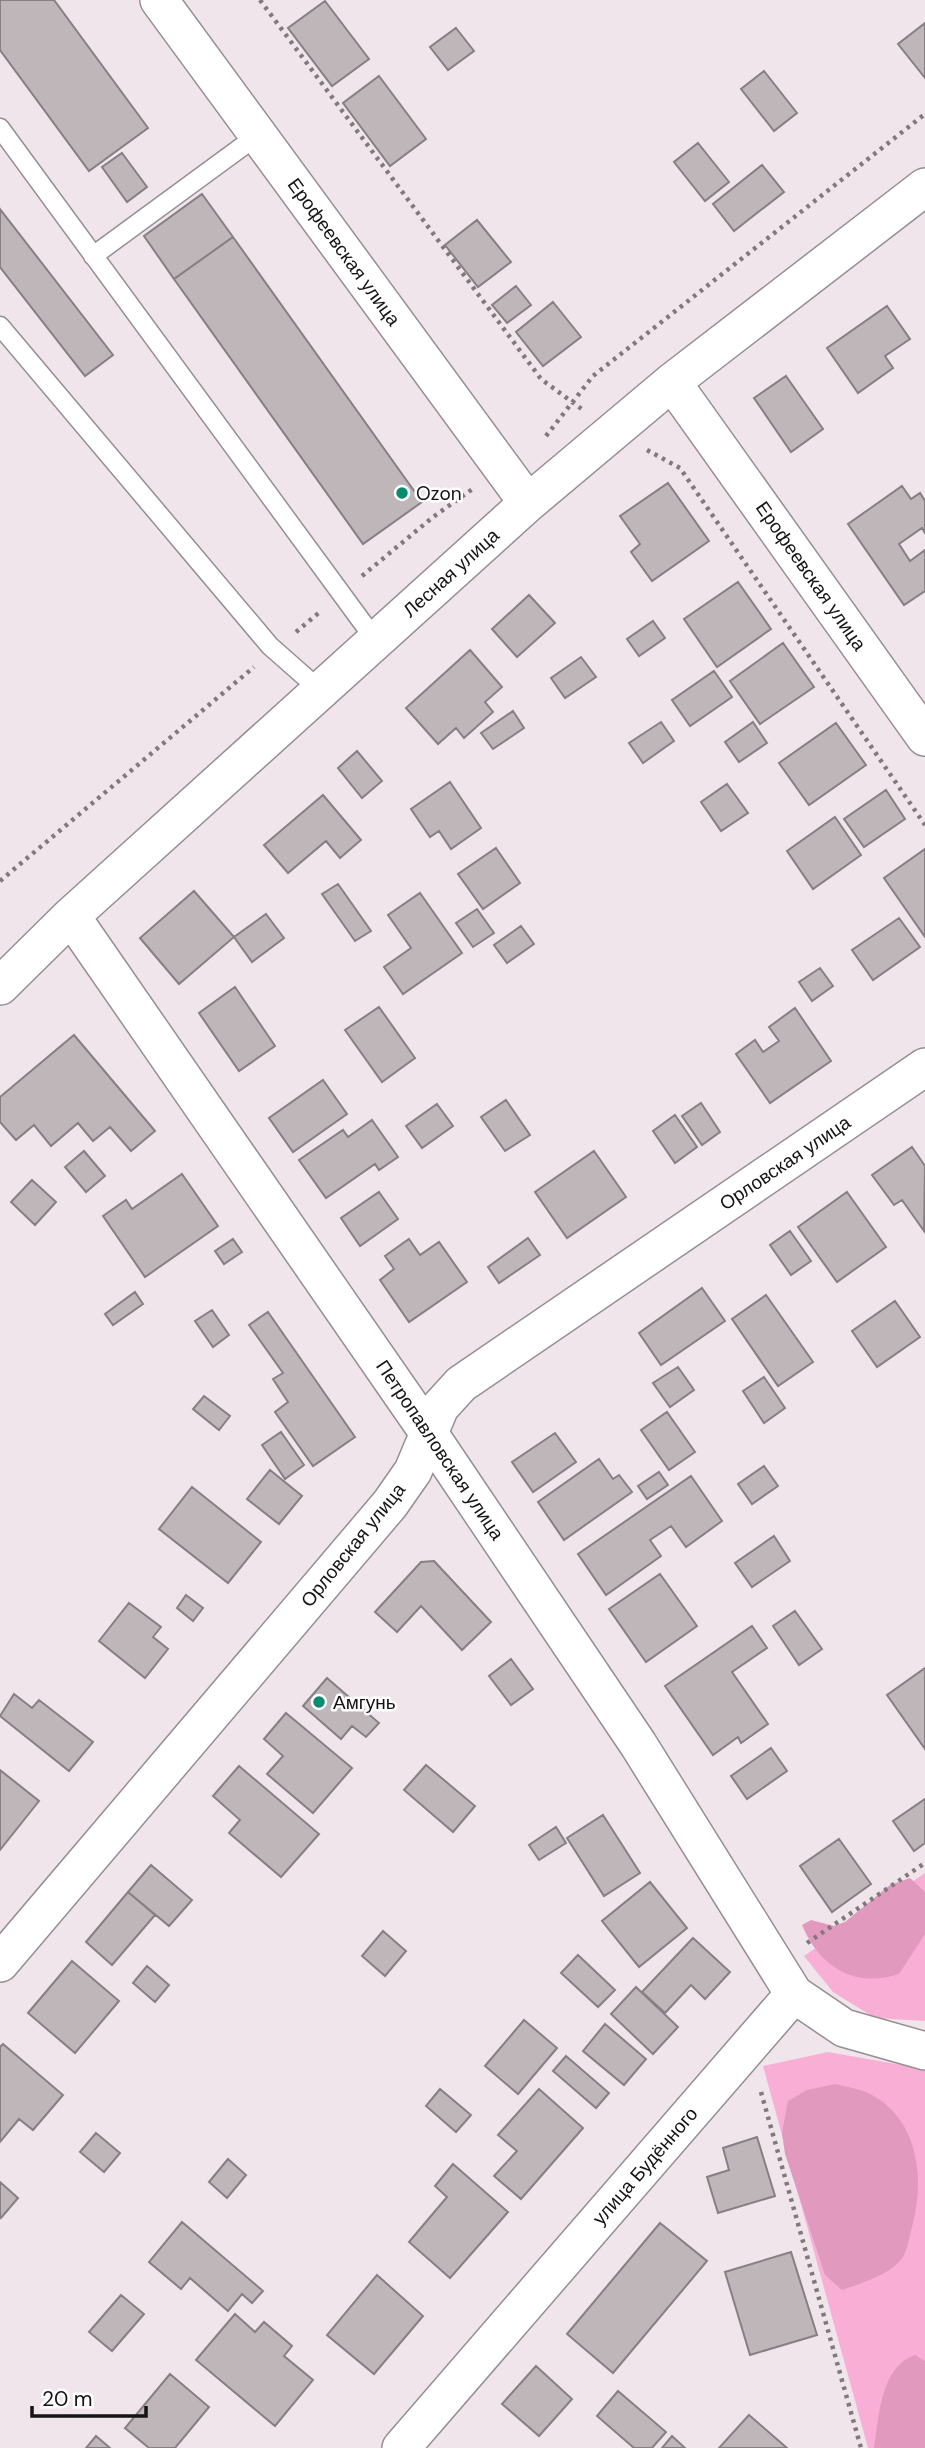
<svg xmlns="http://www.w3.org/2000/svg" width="925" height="2448" font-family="'DM Sans',sans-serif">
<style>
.green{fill:#f9afd5}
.forest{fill:#e299be}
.building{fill:#bfb6ba;stroke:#877f83;stroke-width:2}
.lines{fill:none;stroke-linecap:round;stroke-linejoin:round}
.service-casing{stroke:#968e92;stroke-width:21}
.minor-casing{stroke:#968e92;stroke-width:40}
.path{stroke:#817a7d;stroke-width:4.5;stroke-dasharray:3.5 5;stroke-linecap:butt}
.service{stroke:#fff;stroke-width:18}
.minor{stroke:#fff;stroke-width:37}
.poi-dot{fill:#098b70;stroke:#fff;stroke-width:2.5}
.labels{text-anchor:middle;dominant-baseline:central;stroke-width:5;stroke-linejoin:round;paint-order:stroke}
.street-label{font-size:19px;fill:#161314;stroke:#fff}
.poi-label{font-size:19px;fill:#161314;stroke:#fff;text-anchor:start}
</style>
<rect width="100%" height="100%" fill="#efe5ea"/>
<path class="green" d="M925 1873V2021L875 2018 833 1992 804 1956Z
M828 2052 925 2069V2448H868L763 2066Z"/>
<path class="forest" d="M910 1878 925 1892V1934L899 1974C854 1989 819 1966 802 1925L811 1920 834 1926 845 1922 890 1885Z
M835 2084C847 2087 862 2089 872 2095 919 2121 925 2179 912 2227 909 2237 907 2255 899 2262 884 2277 861 2283 842 2290L825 2275 785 2154 782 2133 788 2101 807 2090Z
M915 2355 925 2361V2448H874C879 2417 880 2367 915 2355Z"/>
<path class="building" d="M0 0H54L148 128 89 171 0 50Z
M325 1 369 59 332 86 288 28Z
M925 23V78L898 44Z
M456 28 474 51 448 70 430 47Z
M764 71 797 113 774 131 741 89Z
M379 76 426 139 390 166 343 103Z
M698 143 729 182 705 201 674 162Z
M122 153 147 187 127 202 102 167Z
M762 165 784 192 734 231 713 204Z
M202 194 233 237 174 279 144 236Z
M0 209 113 355 85 376 0 267Z
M477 220 511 262 478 287 445 245Z
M233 237 422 502 363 544 174 279Z
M516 286 531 305 507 323 492 305Z
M553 302 581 337 543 366 516 332Z
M887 306 910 339 885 356 893 368 858 393 827 348Z
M786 376 823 429 791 452 754 398Z
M668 483 709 541 652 581 631 552 640 544 620 516Z
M902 486 911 499 920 493 925 501V533L922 528 899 544 910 561 925 550V591L904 605 848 524Z
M738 582 771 629 717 667 684 619Z
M529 595 555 623 517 657 492 629Z
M653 621 665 638 639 656 627 639Z
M783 643 814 687 760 724 730 681Z
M470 650 502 687 485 702 493 712 464 738 456 728 438 744 406 708Z
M581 657 596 677 565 698 551 678Z
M714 671 732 697 690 726 672 700Z
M513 711 524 728 493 749 481 733Z
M661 722 674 741 643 763 629 743Z
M753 722 767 743 739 762 725 742Z
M836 723 866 765 809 805 779 763Z
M357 751 382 781 362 798 338 768Z
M450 782 481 828 451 849 439 831 430 837 411 809Z
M727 784 748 813 721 831 701 802Z
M886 790 905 819 864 847 844 819Z
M323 795 361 840 340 858 326 841 288 873 264 845Z
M835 817 861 855 813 889 787 851Z
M496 848 520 883 483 909 458 874Z
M925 849V937L884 878Z
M338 884 371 931 355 941 322 894Z
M194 891 234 937 179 984 140 938Z
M420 893 462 953 403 994 384 967 411 948 388 915Z
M477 909 494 933 473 947 456 923Z
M266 914 284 938 252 962 234 937Z
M899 918 920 947 873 980 852 950Z
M521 926 534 944 507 963 494 945Z
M820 968 833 986 812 1001 799 982Z
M235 987 275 1046 239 1071 199 1013Z
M379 1007 415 1058 382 1082 345 1030Z
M795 1008 831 1061 770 1103 736 1054 755 1040 763 1052 779 1041 769 1027Z
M74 1035 155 1131 131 1151 110 1127 93 1141 78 1123 51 1146 34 1125 16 1140 0 1122V1097Z
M323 1080 347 1114 293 1152 269 1118Z
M506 1100 530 1135 505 1151 481 1117Z
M701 1103 720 1132 702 1145 682 1116Z
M437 1104 453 1126 422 1148 406 1126Z
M675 1115 697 1147 675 1163 653 1131Z
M372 1120 398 1157 379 1170 375 1164 326 1198 299 1160 343 1130 348 1137Z
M912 1147 925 1166 924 1231 902 1200 894 1205 872 1175Z
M84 1151 105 1176 86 1192 65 1167Z
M594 1151 626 1197 567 1238 535 1192Z
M182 1174 218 1226 145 1277 103 1216 126 1200 132 1209Z
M32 1180 56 1202 35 1225 11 1202Z
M379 1192 398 1219 360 1246 341 1218Z
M847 1192 886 1247 837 1282 798 1227Z
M790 1231 811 1261 791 1275 770 1245Z
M528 1238 540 1255 499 1283 488 1267Z
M233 1239 242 1252 224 1264 215 1251Z
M409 1239 420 1255 439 1242 467 1282 409 1322 380 1280 394 1269 385 1256Z
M702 1288 725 1321 661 1365 639 1333Z
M135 1292 143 1304 113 1325 105 1314Z
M766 1295 813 1362 778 1386 732 1319Z
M895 1301 920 1337 877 1367 852 1331Z
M212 1310 229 1335 213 1347 195 1321Z
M268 1312 355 1437 313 1466 275 1412 288 1402 273 1379 283 1373 249 1325Z
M678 1367 694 1390 670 1407 653 1383Z
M764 1377 785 1408 764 1423 743 1391Z
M204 1396 230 1416 219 1430 193 1409Z
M667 1412 695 1452 669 1470 641 1430Z
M281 1432 304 1465 285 1479 262 1445Z
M555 1433 576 1462 533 1492 512 1462Z
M599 1459 613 1479 619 1475 632 1492 564 1540 538 1502Z
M764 1466 778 1486 752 1504 738 1484Z
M270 1470 302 1496 279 1524 247 1499Z
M659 1472 668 1485 647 1499 638 1486Z
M691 1476 722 1521 686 1547 671 1526 650 1540 661 1556 606 1595 578 1554Z
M192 1487 261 1542 228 1583 159 1529Z
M774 1536 790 1561 752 1587 735 1563Z
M434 1561 491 1622 462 1650 421 1606 397 1632 375 1612 421 1562Z
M660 1574 697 1626 646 1662 609 1609Z
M186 1595 203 1608 193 1621 177 1608Z
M129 1603 161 1627 153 1637 168 1649 145 1678 99 1641Z
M795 1611 822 1649 799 1665 773 1626Z
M752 1626 767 1648 732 1672 768 1724 741 1743 738 1737 713 1755 665 1686Z
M511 1659 533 1689 511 1705 489 1676Z
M925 1668V1749L887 1695Z
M327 1678 379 1723 366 1737 352 1726 341 1739 303 1706Z
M14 1694 32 1708 39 1700 93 1742 69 1771 0 1716Z
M286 1713 352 1768 313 1813 267 1774 283 1756 264 1739Z
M771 1748 787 1771 747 1799 731 1776Z
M426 1765 475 1806 453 1832 404 1790Z
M239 1766 319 1834 281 1877 229 1833 240 1820 213 1796Z
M0 1770 39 1801 0 1850Z
M925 1799V1843L914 1851 893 1821Z
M603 1815 640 1873 604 1896 567 1838Z
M556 1827 566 1843 539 1860 529 1845Z
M839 1839 871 1884 832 1912 800 1866Z
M151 1865 192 1900 169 1926 128 1892Z
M650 1882 687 1928 639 1967 602 1921Z
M128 1892 155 1915 112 1965 86 1942Z
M383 1931 406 1951 385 1976 362 1956Z
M693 1938 730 1972 705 1999 691 1985 665 2013 642 1992Z
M578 1955 615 1990 598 2007 561 1973Z
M72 1961 119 2001 75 2053 28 2013Z
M147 1966 169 1985 155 2002 133 1983Z
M636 1987 678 2027 653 2054 611 2014Z
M524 2020 557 2048 518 2094 485 2066Z
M605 2024 646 2059 624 2085 583 2051Z
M3 2044 63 2095 33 2130 19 2119 0 2142V2047Z
M566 2056 609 2093 596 2108 553 2071Z
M440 2089 471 2115 456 2132 426 2106Z
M539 2089 583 2128 521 2199 494 2176 517 2151 498 2135Z
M96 2133 120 2153 104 2172 80 2152Z
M757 2137 775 2196 718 2213 707 2177 729 2170 723 2148Z
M228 2159 246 2175 227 2198 209 2182Z
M453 2164 508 2212 450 2278 409 2242 447 2197 435 2186Z
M0 2182 18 2198 1 2218 0 2216Z
M182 2222 263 2291 252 2303 242 2294 228 2311 190 2278 181 2289 149 2262Z
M660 2223 707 2261 613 2373 567 2334Z
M791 2252 817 2335 750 2355 725 2272Z
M377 2275 423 2316 374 2374 327 2335Z
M121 2295 144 2314 112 2351 89 2332Z
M235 2314 255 2332 264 2322 292 2346 284 2356 313 2380 275 2426 196 2360Z
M536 2366 572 2399 539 2436 502 2404Z
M170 2374 209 2407 175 2448H149L125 2428Z
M618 2391 666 2432 652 2448H634L597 2416Z
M749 2415 787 2448H719Z
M96 2436 110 2448H86Z
M672 2436 685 2448H662Z"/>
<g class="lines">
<g class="service-casing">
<path id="service" d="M0 128 376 641
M93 256 258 135
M0 326 270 646 321 691"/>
</g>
<g class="minor-casing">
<path id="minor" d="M159 0 528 503
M672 382 925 737
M71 916 428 1432 638 1744 794 1994 844 2028 925 2051
M0 986 71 916 528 503 672 382 925 187
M0 1963 390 1504 413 1471 440 1407 461 1384 925 1067
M401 2448 794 1994"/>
</g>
<path class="path" d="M260 0 541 379 583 410
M546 436 593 376 925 114
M647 450 680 468 925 825
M362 576 433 517 474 488
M296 632 321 611
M0 881 254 667
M807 1943 925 1863
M761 2092 861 2448"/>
<use href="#service" class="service"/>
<use href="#minor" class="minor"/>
</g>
<g class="poi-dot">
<circle cx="402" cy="493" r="7"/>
<circle cx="319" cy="1702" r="7"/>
</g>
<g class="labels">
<g class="street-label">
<text transform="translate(344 252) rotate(54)">Ерофеевская улица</text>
<text transform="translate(451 573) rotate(-42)">Лесная улица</text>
<text transform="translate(811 576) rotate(55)">Ерофеевская улица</text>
<text transform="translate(785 1163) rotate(-34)">Орловская улица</text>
<text transform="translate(440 1450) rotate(56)">Петропавловская улица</text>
<text transform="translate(353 1545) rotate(-51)">Орловская улица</text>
<text transform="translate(645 2166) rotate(-49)">улица Будённого</text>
</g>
<g class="poi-label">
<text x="416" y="493">Ozon</text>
<text x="333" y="1702">Амгунь</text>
</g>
</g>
<path d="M32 2406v10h114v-10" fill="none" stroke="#161314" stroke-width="3.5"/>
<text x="42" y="2406" font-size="21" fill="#161314" stroke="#ffffff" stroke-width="5" paint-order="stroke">20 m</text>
</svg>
